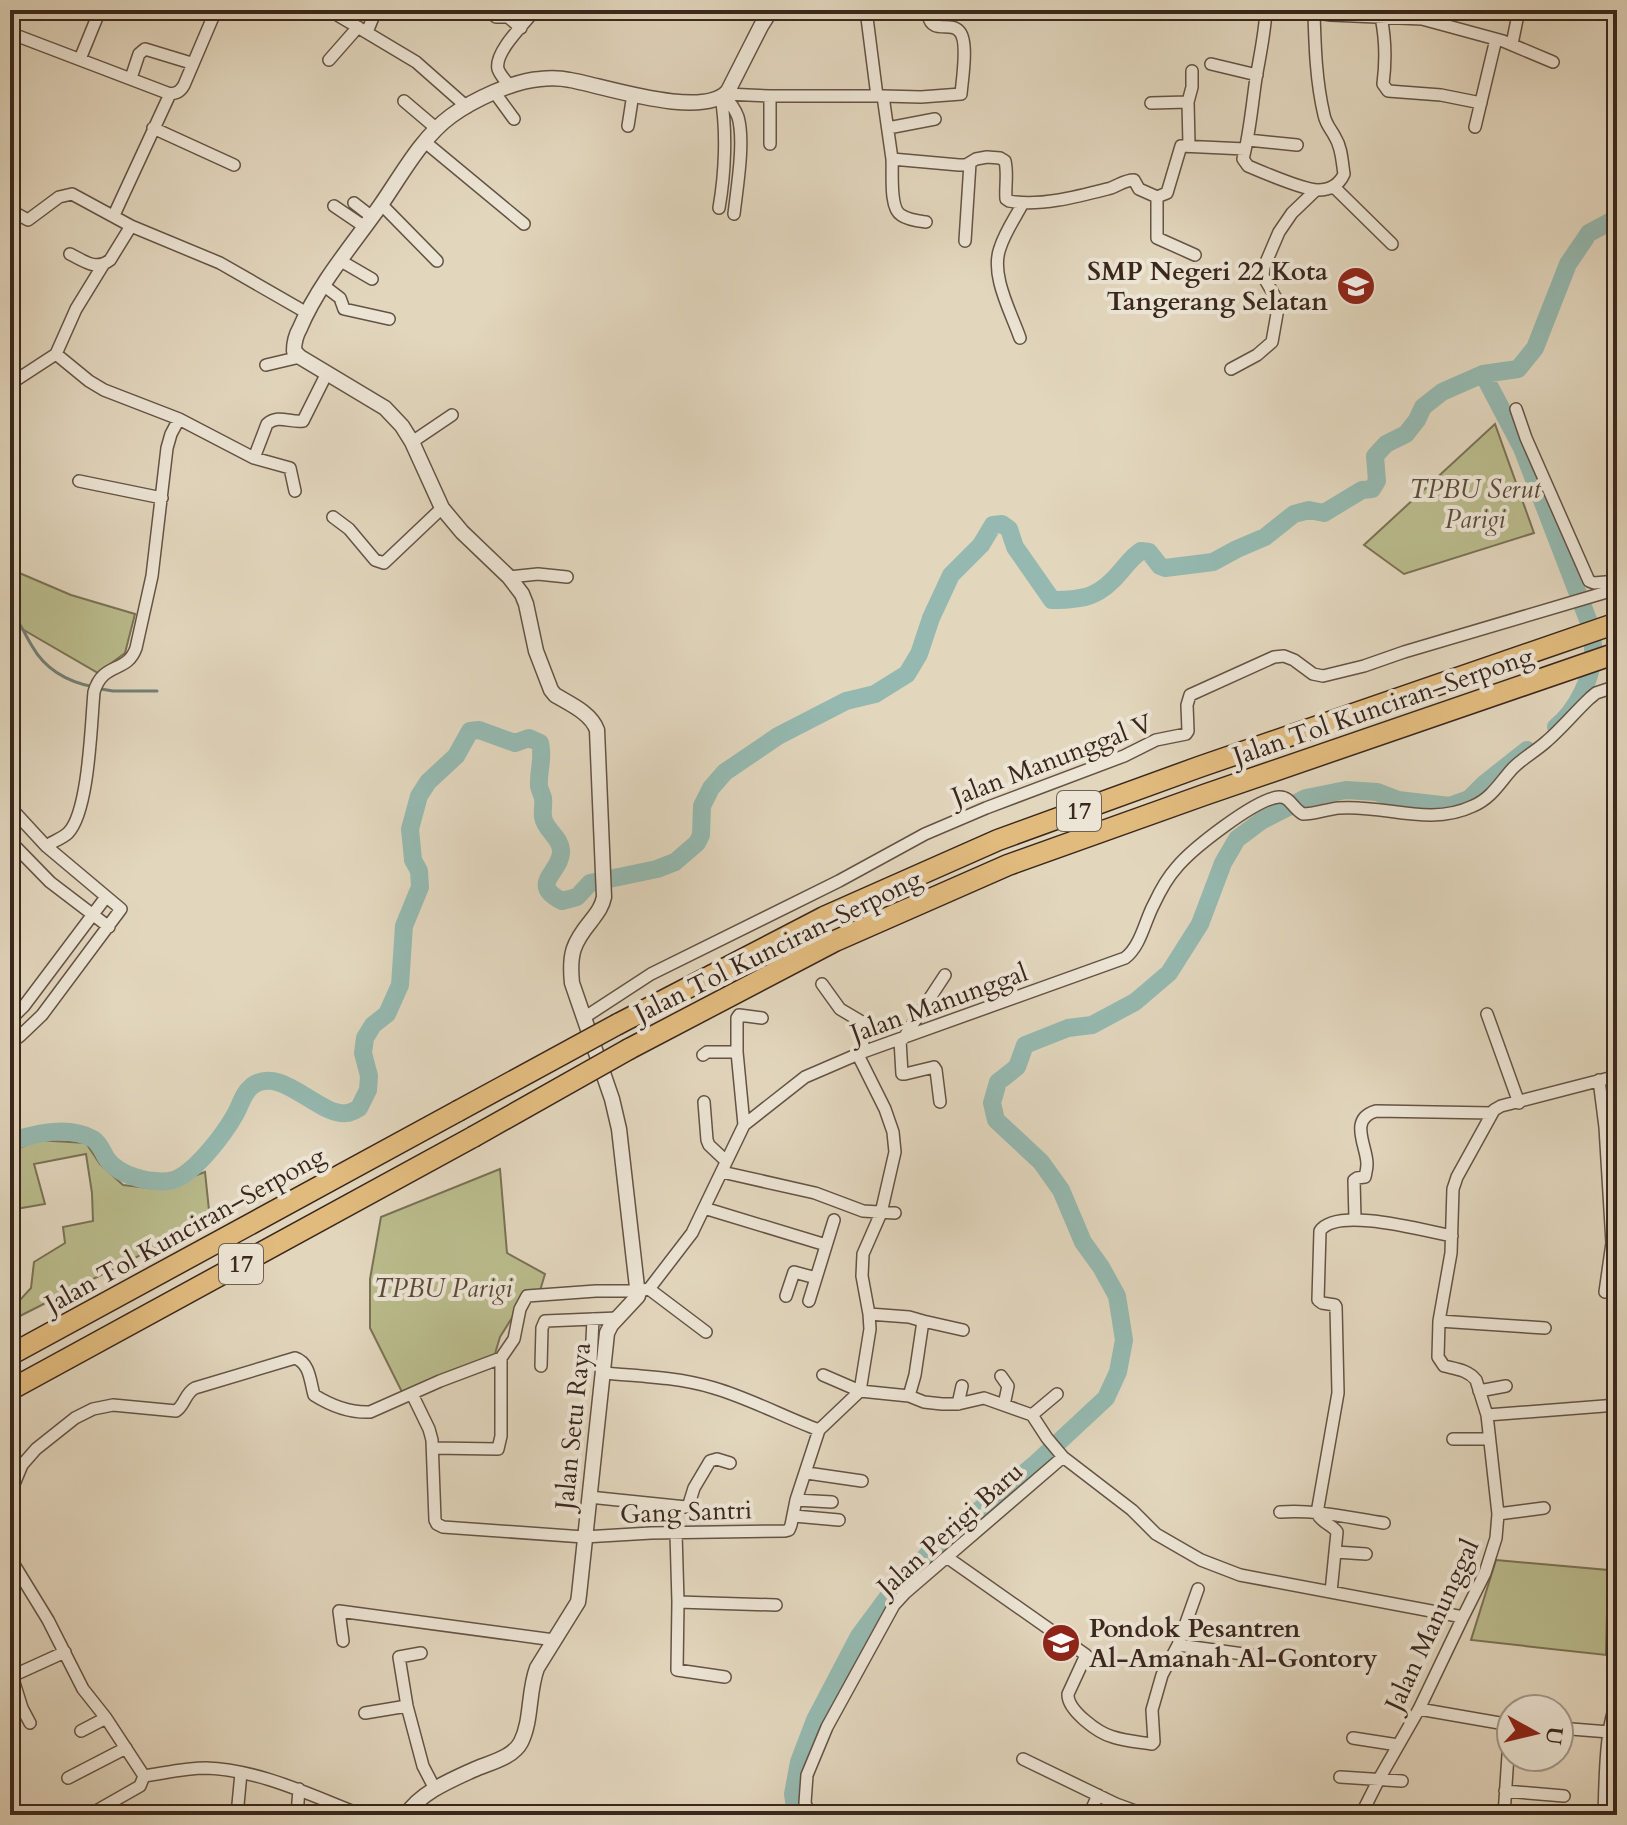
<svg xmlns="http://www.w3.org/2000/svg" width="1627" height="1825" font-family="Cardo,serif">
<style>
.green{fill:#babc8d;stroke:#7a7255;stroke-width:2}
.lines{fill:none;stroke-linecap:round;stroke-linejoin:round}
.stream{stroke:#717f75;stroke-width:3}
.river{stroke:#95b9b0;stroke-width:18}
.minor-casing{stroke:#645345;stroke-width:14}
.tertiary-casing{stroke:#645345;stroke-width:17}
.motorway-casing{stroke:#3a271d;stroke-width:23}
.minor{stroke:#ece4d4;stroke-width:11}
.tertiary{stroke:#ece4d4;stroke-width:14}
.motorway{stroke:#e1bb7e;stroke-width:20}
.motorway-bridge-casing{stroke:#3a271d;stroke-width:23;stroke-linecap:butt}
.motorway-bridge{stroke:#e1bb7e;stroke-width:20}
.labels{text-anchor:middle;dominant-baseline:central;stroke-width:8;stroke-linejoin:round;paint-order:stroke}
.shield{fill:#ece4d4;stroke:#6f6054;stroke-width:2}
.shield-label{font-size:24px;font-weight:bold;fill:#3a271d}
.poi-label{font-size:26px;font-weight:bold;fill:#3a271d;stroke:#ece4d4;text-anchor:end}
.park-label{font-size:26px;font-style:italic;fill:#5a4c39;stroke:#ece4d4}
.street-label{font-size:26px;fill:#3a271d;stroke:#ece4d4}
</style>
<rect width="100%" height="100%" fill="#e2d6bd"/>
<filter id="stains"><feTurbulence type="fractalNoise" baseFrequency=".0025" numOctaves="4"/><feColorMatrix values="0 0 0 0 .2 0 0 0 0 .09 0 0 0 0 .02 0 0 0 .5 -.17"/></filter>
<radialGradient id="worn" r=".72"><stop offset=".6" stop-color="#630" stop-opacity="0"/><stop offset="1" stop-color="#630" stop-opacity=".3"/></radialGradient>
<path class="green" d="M1495 424 1534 533 1404 574 1364 545Z
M10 569 71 595 135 614 125 653 98 673 10 622Z
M37 1140 86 1143 100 1164 123 1185 158 1189 205 1172 210 1220 10 1321V1297L21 1299 31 1288 34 1262 65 1243 63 1227 93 1221 92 1193 86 1154 34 1164 45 1204 10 1210V1152Z
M500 1169 507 1253 545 1274 539 1294 525 1297 500 1337 494 1357 481 1364 402 1392 370 1328V1279L381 1217Z
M1496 1560 1608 1570 1606 1655 1471 1640Z"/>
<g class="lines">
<path class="stream" d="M10 615C21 622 25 635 32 646 45 669 68 682 94 687
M101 689 113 691H157"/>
<path class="river" d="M1556 727C1577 710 1592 679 1593 652 1594 643 1591 634 1590 625L1522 448 1483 374 1518 369 1535 348 1568 264 1589 233 1617 218
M10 1142C35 1133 68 1125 93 1139 100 1143 103 1153 107 1159 119 1176 149 1183 169 1181 192 1178 225 1133 236 1113 241 1104 243 1093 252 1086 282 1064 319 1118 348 1113 352 1112 356 1110 359 1108L368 1090 369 1076 363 1053 365 1038 373 1025 387 1014 400 985 404 926 420 887 419 871 413 860 410 829 419 796 428 782 456 756 470 731 479 730 515 743 529 738 540 743C544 759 538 770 539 786 540 791 542 794 543 798 544 805 542 811 543 817 545 830 560 837 561 850 563 872 527 883 562 901L577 897 590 883 657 869 675 862 697 843 701 835 702 806 711 788 725 772 778 736 846 701 875 694 907 674 919 654 931 618 951 575 981 545 993 525 1002 524 1009 529 1015 547 1052 600C1085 600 1100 597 1122 570 1128 563 1133 556 1141 551L1149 552 1160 566 1165 568 1213 562 1237 549 1265 537 1294 514 1309 510 1324 513 1362 490 1372 489 1377 481 1375 456 1386 444 1406 434 1417 420 1423 407 1442 392 1483 374
M796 1815 793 1794 799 1762 815 1720 859 1636 893 1590 938 1544 1034 1465 1106 1398 1118 1372 1124 1340 1117 1296 1101 1267 1083 1242 1061 1190 1041 1162 996 1120 992 1103 998 1082 1017 1067 1025 1045 1068 1028 1092 1025 1135 1002 1169 973 1200 924 1223 863 1237 839 1261 821 1306 798 1346 790 1377 792 1398 800 1450 806 1469 799 1484 784 1527 750"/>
<g class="minor-casing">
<path id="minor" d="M329 10 416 62 467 107
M488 10 496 17H508L521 28
M634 10 637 11
M866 10 877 96
M1266 10C1265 33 1260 55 1256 78 1252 105 1250 132 1243 159L1248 166C1262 172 1305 190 1318 190 1330 190 1339 185 1344 174 1342 162 1342 148 1335 137 1331 129 1326 125 1324 115 1316 81 1315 47 1314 13
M1298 10 1331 15 1422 19 1503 41 1553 62
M1045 12V10
M1381 17C1386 41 1386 61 1383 84L1388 91 1441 95 1481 103
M367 32 376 10
M10 33 170 94C177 93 180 92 184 85L216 10
M1512 44 1519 10
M80 59 100 10
M329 60 358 27
M1211 64 1257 75
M131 78 139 54 145 49 191 63
M509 85C505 80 500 75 498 69 494 52 525 23 535 10
M495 93 514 119
M726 94 770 96H883L892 159 959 165H966L976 159 987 157 1000 158 1005 161C1008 174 1005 186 1006 199L1009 201C1040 207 1080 196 1111 188 1119 185 1125 180 1134 180L1139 189 1157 197
M724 96C730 102 735 109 738 117 745 141 737 188 734 214
M883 96 921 97 961 94C962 81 969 40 959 31 950 21 932 35 928 15L908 10
M404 101 437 129
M1151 103 1188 102
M628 126 633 94
M1475 127 1496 39
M153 128 234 165
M888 128 935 119
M1248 140 1297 145
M425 142 524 224
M770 144V96
M1189 145 1188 102 1192 87V71
M892 159C893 173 889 208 901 215 908 220 918 221 926 222
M1334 187 1392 244
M1157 197 1167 193 1181 146 1245 149
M1157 197V238L1195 255
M354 203 372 217
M381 204 437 261
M334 206 365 227
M719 208C725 174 727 131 721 97
M10 210 28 220 59 197 72 194 131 226 220 263 307 313
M114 215 170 94
M965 241 970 163
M70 254C84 261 96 271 110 260L131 226
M341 261 372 279
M323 285 340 298 344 309 389 319
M1020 338C1011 312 990 275 1000 248 1005 232 1015 218 1023 203
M56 354 89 381 104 390 179 419 254 458 290 468 295 491
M266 365 300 357
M1231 369 1257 355 1272 342 1278 308 1277 300 1263 276 1264 267 1279 232 1292 213 1316 190
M10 384 56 354 76 309 103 265
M1516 409 1526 438 1589 581 1594 583 1617 581
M412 442 452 415
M254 458 267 424C278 414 290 423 303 421L327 373
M79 481 162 498
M333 517 349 529 375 560 384 563 442 508
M509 577 538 574 567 577
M10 807 46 846 121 909 42 1015 20 1036 10 1043
M10 841 50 882 109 927
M46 846C52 842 63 838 68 833 89 812 91 724 94 692 103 661 127 674 136 648L152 576 167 448 171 434 179 419
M822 984 840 1009 862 1022 863 1052
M1487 1014 1519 1103
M585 1017 651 974 839 881 925 834 986 808 1124 756 1156 740 1186 734 1188 731 1187 705 1190 695 1274 657 1284 656 1294 660 1313 674 1323 676 1364 666 1404 652 1617 589
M10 1020 24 1006 106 897
M903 1039 945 975
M900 1040 902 1074H905L934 1067 936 1070 940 1102
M703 1055 707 1052H737
M858 1055 885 1109 893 1132 895 1152 881 1213 863 1254 862 1276 869 1314 909 1317 923 1321 915 1375 909 1396
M1599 1080 1605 1127 1612 1243 1605 1292 1617 1289
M704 1102 707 1140 709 1145 726 1161
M744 1125 737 1052V1018L739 1015 762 1018
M722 1172 815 1193 863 1211 895 1213
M704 1208 826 1245
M1355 1219 1354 1180 1357 1178 1365 1177C1366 1172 1367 1169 1367 1164 1367 1146 1348 1119 1376 1111L1492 1113
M649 1289 706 1332
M786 1296 794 1272 816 1278
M809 1301 834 1220
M923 1321 963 1330
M1439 1321 1545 1328
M591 1361 593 1319
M541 1366 542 1328 545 1321 618 1318
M602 1373C639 1376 678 1377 714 1388 751 1399 784 1417 819 1430L860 1391 909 1396 924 1402 942 1404H958L984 1398 1032 1415 1047 1438 1063 1457 1132 1510 1156 1534 1201 1560 1240 1575 1463 1617
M823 1375 860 1391 870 1329 869 1314
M1001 1376 1008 1386 1004 1405
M1479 1391 1506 1386
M412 1394 429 1429 432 1440 435 1520 437 1524 443 1527 584 1537 651 1533 785 1531 789 1530 791 1525 796 1500 819 1430
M958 1404 962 1386
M1032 1415 1057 1394
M1487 1415 1617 1405
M1453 1439H1488
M433 1448 498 1449 501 1436V1358L514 1339 520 1309 527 1296 596 1291H638L649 1289 692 1233 744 1125 805 1077 863 1052 1125 958C1141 946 1145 920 1154 904 1160 891 1168 877 1177 867 1192 849 1255 799 1279 797 1290 796 1293 809 1303 814 1315 814 1327 809 1339 808 1384 804 1429 827 1473 806 1492 798 1500 782 1513 768 1523 758 1536 751 1547 741 1562 728 1575 712 1590 698L1596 693 1617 686
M807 1473 862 1481
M589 1497 686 1507 689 1504 694 1488 710 1461 717 1459 730 1463
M796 1500 832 1502
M10 1501 12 1489 22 1465 36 1449 75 1418 93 1409 113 1405 176 1411C185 1405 185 1393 195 1388L295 1358C310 1363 310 1381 314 1395 330 1405 350 1413 370 1412L440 1381 501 1358
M1280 1512C1315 1509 1350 1518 1384 1523
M1498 1514 1544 1508
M794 1516 839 1520
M676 1533 678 1602 776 1605
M1336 1552 1366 1554
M10 1558 48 1620 83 1689 106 1718 144 1776
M948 1558 1086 1655 1068 1694C1067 1710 1098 1733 1113 1737 1125 1741 1139 1742 1152 1744L1154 1742 1152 1710 1162 1675 1178 1645 1258 1656
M1331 1592 1337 1532C1332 1524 1321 1523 1317 1513L1338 1393 1336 1307 1335 1305 1322 1303 1318 1300 1320 1231C1337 1206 1425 1231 1452 1236
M678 1602 677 1670 725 1677
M343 1641 339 1611 554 1640
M1178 1645 1198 1589
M421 1653 399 1657 407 1706 423 1766 435 1789
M12 1676 22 1708 30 1723
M10 1677 65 1652
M1419 1709 1511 1725
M365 1713 407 1706
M1559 1728 1609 1732
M81 1731 106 1718
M1353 1738 1398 1745
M1023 1759 1116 1804 1146 1815
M144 1776C165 1773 185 1768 206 1768 261 1770 312 1796 362 1815
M1340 1777 1402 1781
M68 1778 126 1748
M1505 1791 1564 1796
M89 1815 140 1786 144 1776
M237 1815 241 1773
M297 1815 299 1789
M810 1815 805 1803 807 1775 827 1727 894 1605 905 1593 1063 1457
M1089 1815 1098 1795
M1361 1815 1379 1779 1419 1709 1463 1617 1485 1573 1496 1538 1498 1514 1487 1415 1476 1380C1468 1370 1456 1369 1444 1366L1438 1357 1439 1321 1451 1253 1453 1189 1457 1177 1494 1110 1501 1106 1617 1076
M1504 1815 1510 1725
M1604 1815C1605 1789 1605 1723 1617 1704"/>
</g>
<g class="tertiary-casing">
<path id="tertiary" d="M406 1815C420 1793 449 1781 473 1770 488 1763 513 1758 521 1742 532 1720 528 1692 537 1668L578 1602 579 1595 607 1333 611 1325 638 1296 619 1129 612 1099 572 983C569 954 573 943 591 921 597 913 602 907 604 897L597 730C591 713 570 704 555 695L551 690 536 651 526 604 522 594 509 577 462 532 442 508 412 442 402 426 385 408 300 357 294 351C294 343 296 335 300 328 318 285 353 244 380 206 401 176 421 138 451 116 473 100 513 81 540 79 550 78 560 78 570 80 604 86 703 120 728 91L761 26 771 10"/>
</g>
<g class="motorway-casing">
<path id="motorway" d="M618 1024 824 917 998 840 1199 767 1617 623
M629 1049 835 941 1008 865 1204 795 1617 653
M10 1355 458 1111
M10 1390 473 1137"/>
</g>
<use href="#minor" class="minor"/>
<use href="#tertiary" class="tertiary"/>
<use href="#motorway" class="motorway"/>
<g class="motorway-bridge-casing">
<path id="motorway-bridge" d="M458 1111 618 1024
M473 1137 629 1049"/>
</g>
<use href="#motorway-bridge" class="motorway-bridge"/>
</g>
<defs>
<g id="school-disc" transform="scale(2)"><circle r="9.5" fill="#8f2418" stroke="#ece4d4"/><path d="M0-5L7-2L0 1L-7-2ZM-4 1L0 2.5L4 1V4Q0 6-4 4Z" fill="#fff"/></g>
</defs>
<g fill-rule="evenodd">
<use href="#school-disc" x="1356" y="286"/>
<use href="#school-disc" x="1061" y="1643"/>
</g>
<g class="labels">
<g class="shield">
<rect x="1057" y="791" width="44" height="40" rx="6"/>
<rect x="219" y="1244" width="44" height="40" rx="6"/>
</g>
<g class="shield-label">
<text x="1079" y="811">17</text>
<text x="241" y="1264">17</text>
</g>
<g class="poi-label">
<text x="1328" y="271">SMP Negeri 22 Kota<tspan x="1328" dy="30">Tangerang Selatan</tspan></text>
<text x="1089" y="1628" text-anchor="start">Pondok Pesantren<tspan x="1089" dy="30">Al-Amanah Al-Gontory</tspan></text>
</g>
<g class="park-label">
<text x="1475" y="489">TPBU Serut<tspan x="1475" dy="30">Parigi</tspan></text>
<text x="443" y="1288">TPBU Parigi</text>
</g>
<g class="street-label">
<text transform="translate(1383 706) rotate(-19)">Jalan Tol Kunciran–Serpong</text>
<text transform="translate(1052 760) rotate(-21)">Jalan Manunggal V</text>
<text transform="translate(778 946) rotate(-26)">Jalan Tol Kunciran–Serpong</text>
<text transform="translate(939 1003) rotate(-20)">Jalan Manunggal</text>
<text transform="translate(185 1230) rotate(-29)">Jalan Tol Kunciran–Serpong</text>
<text transform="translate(573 1426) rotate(-84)">Jalan Setu Raya</text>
<text transform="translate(686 1512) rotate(-2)">Gang Santri</text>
<text transform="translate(950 1529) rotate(-42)">Jalan Perigi Baru</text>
<text transform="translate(1432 1625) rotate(-65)">Jalan Manunggal</text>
</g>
</g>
<rect width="1627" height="1825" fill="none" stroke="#e2d6bd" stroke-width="40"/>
<rect x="12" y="12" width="1603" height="1801" fill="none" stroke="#3a271d" stroke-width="4"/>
<rect x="20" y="20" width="1587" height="1785" fill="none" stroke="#3a271d" stroke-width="2"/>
<g transform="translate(1535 1733) rotate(98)"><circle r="38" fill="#ece4d4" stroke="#a5988b" stroke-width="2"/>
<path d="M0-6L14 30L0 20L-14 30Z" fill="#8f2418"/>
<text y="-12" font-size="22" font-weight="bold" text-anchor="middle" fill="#3a271d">U</text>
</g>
<rect width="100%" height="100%" filter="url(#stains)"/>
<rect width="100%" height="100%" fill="url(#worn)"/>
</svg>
